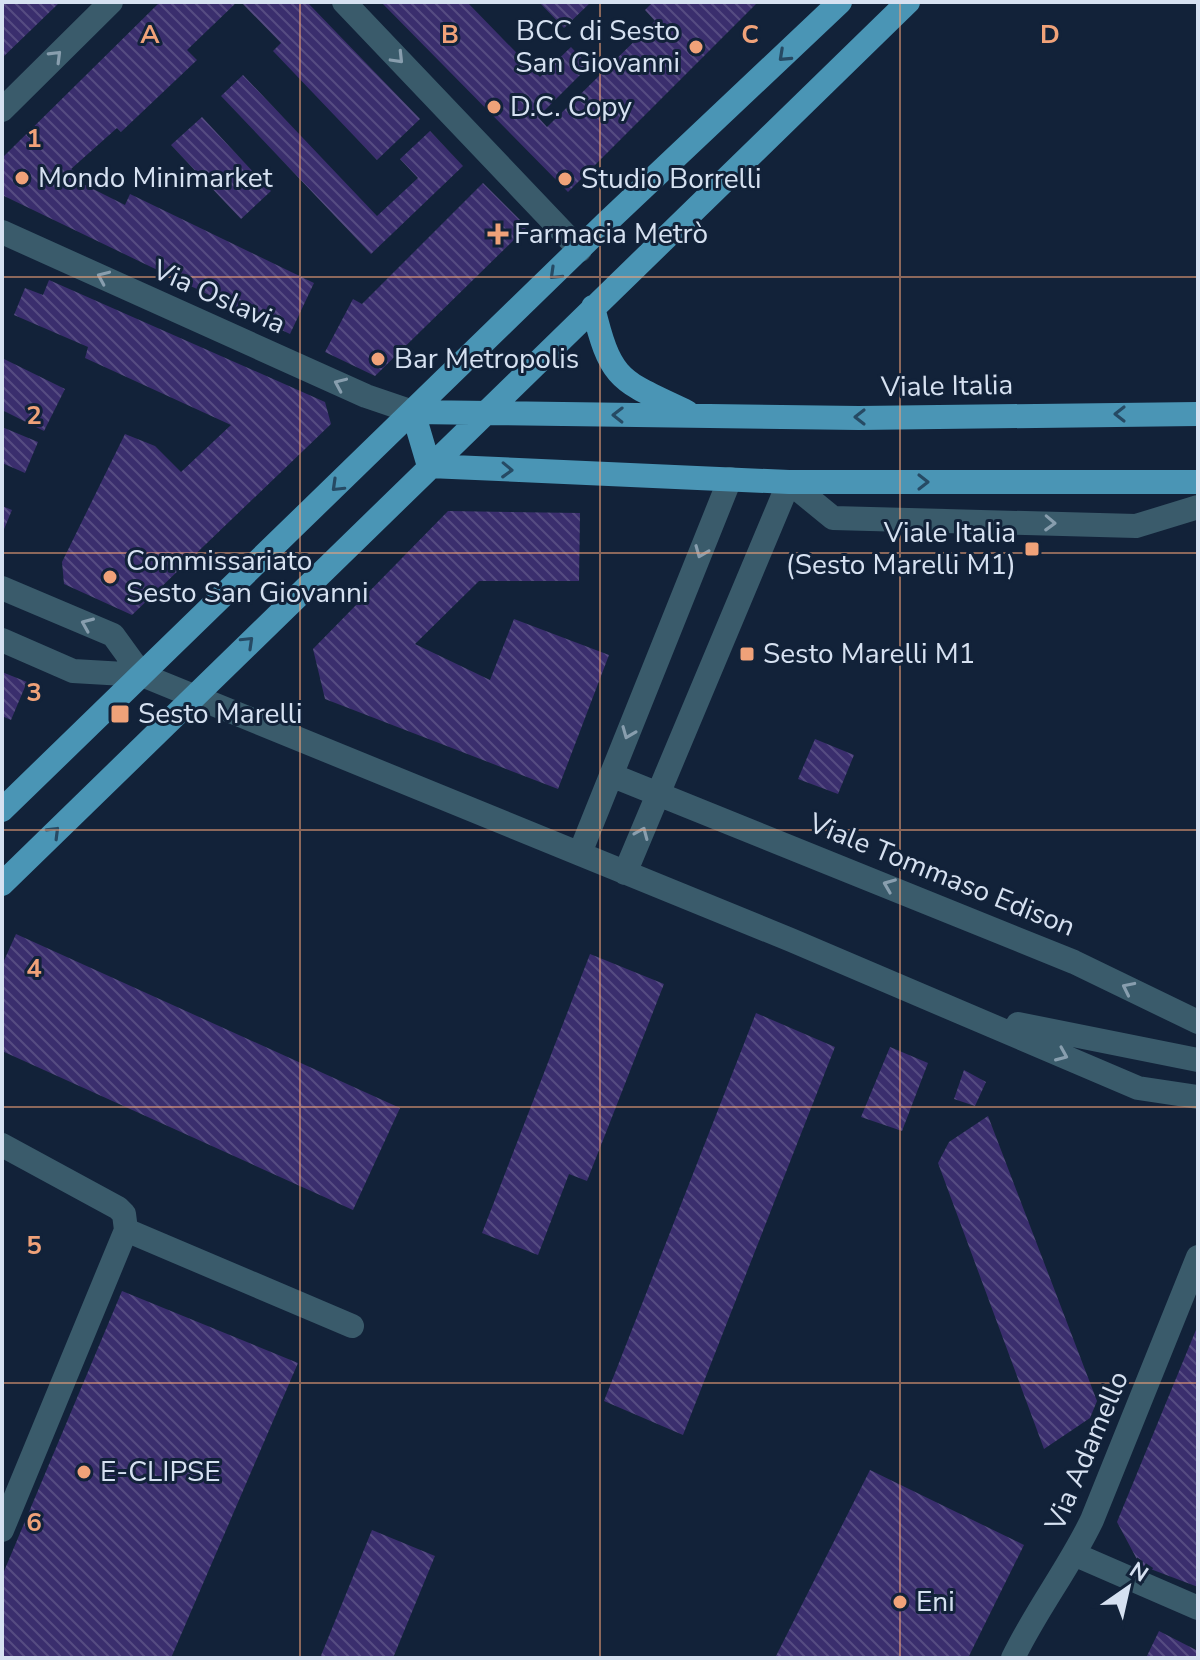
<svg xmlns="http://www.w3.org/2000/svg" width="1200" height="1660" font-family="'Nunito Sans',sans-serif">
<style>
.building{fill:url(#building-back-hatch)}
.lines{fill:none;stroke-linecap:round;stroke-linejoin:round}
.minor{stroke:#3a5b6b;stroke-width:24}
.major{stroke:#4a95b5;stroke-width:24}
.oneway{stroke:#889eae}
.oneway2{stroke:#264a64}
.grid{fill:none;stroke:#f0a279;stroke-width:2;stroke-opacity:0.55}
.poi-dot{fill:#f0a279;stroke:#122239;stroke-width:3}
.labels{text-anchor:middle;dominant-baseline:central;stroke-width:6;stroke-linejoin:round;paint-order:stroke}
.poi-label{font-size:28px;fill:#d6e1f1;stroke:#122239;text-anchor:start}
.street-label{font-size:28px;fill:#d6e1f1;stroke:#122239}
.grid-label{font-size:26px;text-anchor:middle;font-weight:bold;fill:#f0a279;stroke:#122239;stroke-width:6;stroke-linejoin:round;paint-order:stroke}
</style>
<defs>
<pattern id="building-back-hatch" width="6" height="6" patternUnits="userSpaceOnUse" patternTransform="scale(2)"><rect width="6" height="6" fill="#3a2e6d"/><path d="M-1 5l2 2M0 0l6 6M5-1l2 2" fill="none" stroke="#564c82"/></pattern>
</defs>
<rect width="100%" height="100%" fill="#122239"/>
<path class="building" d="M2 2H60L2 58Z
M160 2H237L187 50 197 60 121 132 117 128 71 169 84 179 81 183 125 205 130 194 314 283 290 334 2 195V158Z
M241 2H307L420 119 377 160 273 51 281 43Z
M381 2H467L540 77 571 47 589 66 538 117 547 127 655 21 645 10 653 2H758L568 192Z
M539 2H591L564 28Z
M243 75 377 216 418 178 400 159 430 131 463 166 371 254 221 96Z
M202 117 271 191 241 219 171 145Z
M483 183 527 227 375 376 325 352 353 299 362 304Z
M49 280 325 402 331 424 132 615 64 584 62 562 125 434 155 446 181 472 231 425 85 358 88 347 14 315 25 288 43 295Z
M2 358 65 389 44 431 2 410Z
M2 427 38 442 25 473 2 463Z
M2 506 12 510 2 534Z
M448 511 580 513 579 581H479L415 644 490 680 514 619 609 655 558 789 325 699 313 649Z
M2 672 27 682 11 720 2 716Z
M815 739 854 755 838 794 798 779Z
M16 934 400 1108 353 1210 2 1051V965Z
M590 954 664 984 587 1181 569 1174 538 1255 482 1233Z
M756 1013 835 1047 683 1435 604 1401Z
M890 1047 928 1063 902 1131 861 1117Z
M964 1070 986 1082 975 1106 954 1099Z
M988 1116 1097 1401 1090 1418 1044 1449 938 1163 949 1142Z
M122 1291 298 1363 171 1658H2V1576Z
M1198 1325V1587L1140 1565 1117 1522Z
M870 1470 1024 1545 968 1658H775Z
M372 1530 435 1556 393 1658H320Z
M1159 1631 1198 1651V1658H1146Z"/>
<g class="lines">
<path class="minor" d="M344 2 580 250
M2 110 111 2
M2 232 366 396 413 412
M2 588 113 635 142 675
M2 640 73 671 142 675 791 940 1138 1088 1198 1097
M611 775 1074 962 1198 1022
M580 853 730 479
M625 873 789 482 833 518 1136 526 1198 507
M1018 1024 1198 1060
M2 1145 118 1208 124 1214 126 1230 2 1530
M126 1230 352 1326
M1076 1555 1198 1608
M1013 1658C1036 1610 1069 1568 1092 1520L1198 1257"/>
<path class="major" d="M593 307C611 382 620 380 687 412
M413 412 859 418 1198 414
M413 412 429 466
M429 466 789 482H1198
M2 810 606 223 840 2
M2 884 908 2"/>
</g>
<defs><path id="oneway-chevron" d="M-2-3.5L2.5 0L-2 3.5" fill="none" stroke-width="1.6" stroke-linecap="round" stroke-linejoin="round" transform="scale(2)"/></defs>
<g class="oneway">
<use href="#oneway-chevron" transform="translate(56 56) rotate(-45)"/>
<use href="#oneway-chevron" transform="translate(398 58) rotate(46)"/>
<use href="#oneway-chevron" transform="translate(103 277) rotate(-156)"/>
<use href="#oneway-chevron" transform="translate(340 384) rotate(-156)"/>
<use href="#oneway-chevron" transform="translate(1050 523) rotate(2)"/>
<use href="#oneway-chevron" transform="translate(701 552) rotate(112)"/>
<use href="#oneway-chevron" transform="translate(87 624) rotate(-157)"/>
<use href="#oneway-chevron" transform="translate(628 733) rotate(112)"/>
<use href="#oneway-chevron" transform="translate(642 833) rotate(-67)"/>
<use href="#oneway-chevron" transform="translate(889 885) rotate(-158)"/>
<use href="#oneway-chevron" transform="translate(1128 988) rotate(-154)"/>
<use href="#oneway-chevron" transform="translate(1062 1055) rotate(23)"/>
</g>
<g class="oneway2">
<use href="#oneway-chevron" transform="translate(784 56) rotate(137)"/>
<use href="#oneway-chevron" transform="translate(555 274) rotate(136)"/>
<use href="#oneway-chevron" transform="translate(1120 414) rotate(180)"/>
<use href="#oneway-chevron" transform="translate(618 415) rotate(-179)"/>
<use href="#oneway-chevron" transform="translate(860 417) rotate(180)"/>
<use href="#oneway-chevron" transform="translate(507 470) rotate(2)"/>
<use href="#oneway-chevron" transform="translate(923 482)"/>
<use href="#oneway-chevron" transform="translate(337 486) rotate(136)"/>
<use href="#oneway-chevron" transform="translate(248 642) rotate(-44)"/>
<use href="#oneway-chevron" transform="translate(54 832) rotate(-45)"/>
</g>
<path class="grid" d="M300 2V1658M600 2V1658M900 2V1658M2 277H1198M2 553H1198M2 830H1198M2 1107H1198M2 1383H1198"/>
<g class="poi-dot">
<circle cx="696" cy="47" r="8"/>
<circle cx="494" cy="107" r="8"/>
<circle cx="22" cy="178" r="8"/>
<circle cx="565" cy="179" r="8"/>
<path d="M494 222h8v8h8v8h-8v8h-8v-8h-8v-8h8z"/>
<circle cx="378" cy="359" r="8"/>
<rect x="1024" y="541" width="16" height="16" rx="4"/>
<circle cx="110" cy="577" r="8"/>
<rect x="739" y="646" width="16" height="16" rx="4"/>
<rect x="110" y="704" width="20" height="20" rx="4"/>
<circle cx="84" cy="1472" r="8"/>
<circle cx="900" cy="1602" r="8"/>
</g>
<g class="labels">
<g class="poi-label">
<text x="680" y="31" text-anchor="end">BCC di Sesto<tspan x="680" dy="32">San Giovanni</tspan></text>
<text x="510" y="107">D.C. Copy</text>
<text x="38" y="178">Mondo Minimarket</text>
<text x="581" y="179">Studio Borrelli</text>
<text x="514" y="234">Farmacia Metrò</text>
<text x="394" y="359">Bar Metropolis</text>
<text x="1016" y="533" text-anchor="end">Viale Italia<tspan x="1016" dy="32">(Sesto Marelli M1)</tspan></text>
<text x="126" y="561">Commissariato<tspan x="126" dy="32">Sesto San Giovanni</tspan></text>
<text x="763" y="654">Sesto Marelli M1</text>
<text x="138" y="714">Sesto Marelli</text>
<text x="100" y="1472">E-CLIPSE</text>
<text x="916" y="1602">Eni</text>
</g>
<g class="street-label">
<text transform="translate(219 297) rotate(24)">Via Oslavia</text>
<text transform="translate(947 386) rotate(-1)">Viale Italia</text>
<text transform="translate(942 875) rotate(22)">Viale Tommaso Edison</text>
<text transform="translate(1087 1451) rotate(-67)">Via Adamello</text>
</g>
</g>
<g class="grid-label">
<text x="150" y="43">A</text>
<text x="450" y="43">B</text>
<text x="750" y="43">C</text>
<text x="1050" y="43">D</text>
<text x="34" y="147">1</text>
<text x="34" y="424">2</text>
<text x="34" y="701">3</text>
<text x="34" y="977">4</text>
<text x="34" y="1254">5</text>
<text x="34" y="1531">6</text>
</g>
<rect width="1200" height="1660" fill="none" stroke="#d6e1f1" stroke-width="8"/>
<g transform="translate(1128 1588) rotate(34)" stroke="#122239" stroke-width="6" paint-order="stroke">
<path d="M0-6L14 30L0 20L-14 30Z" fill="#d6e1f1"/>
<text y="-12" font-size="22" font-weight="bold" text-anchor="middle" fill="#d6e1f1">N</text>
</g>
</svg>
